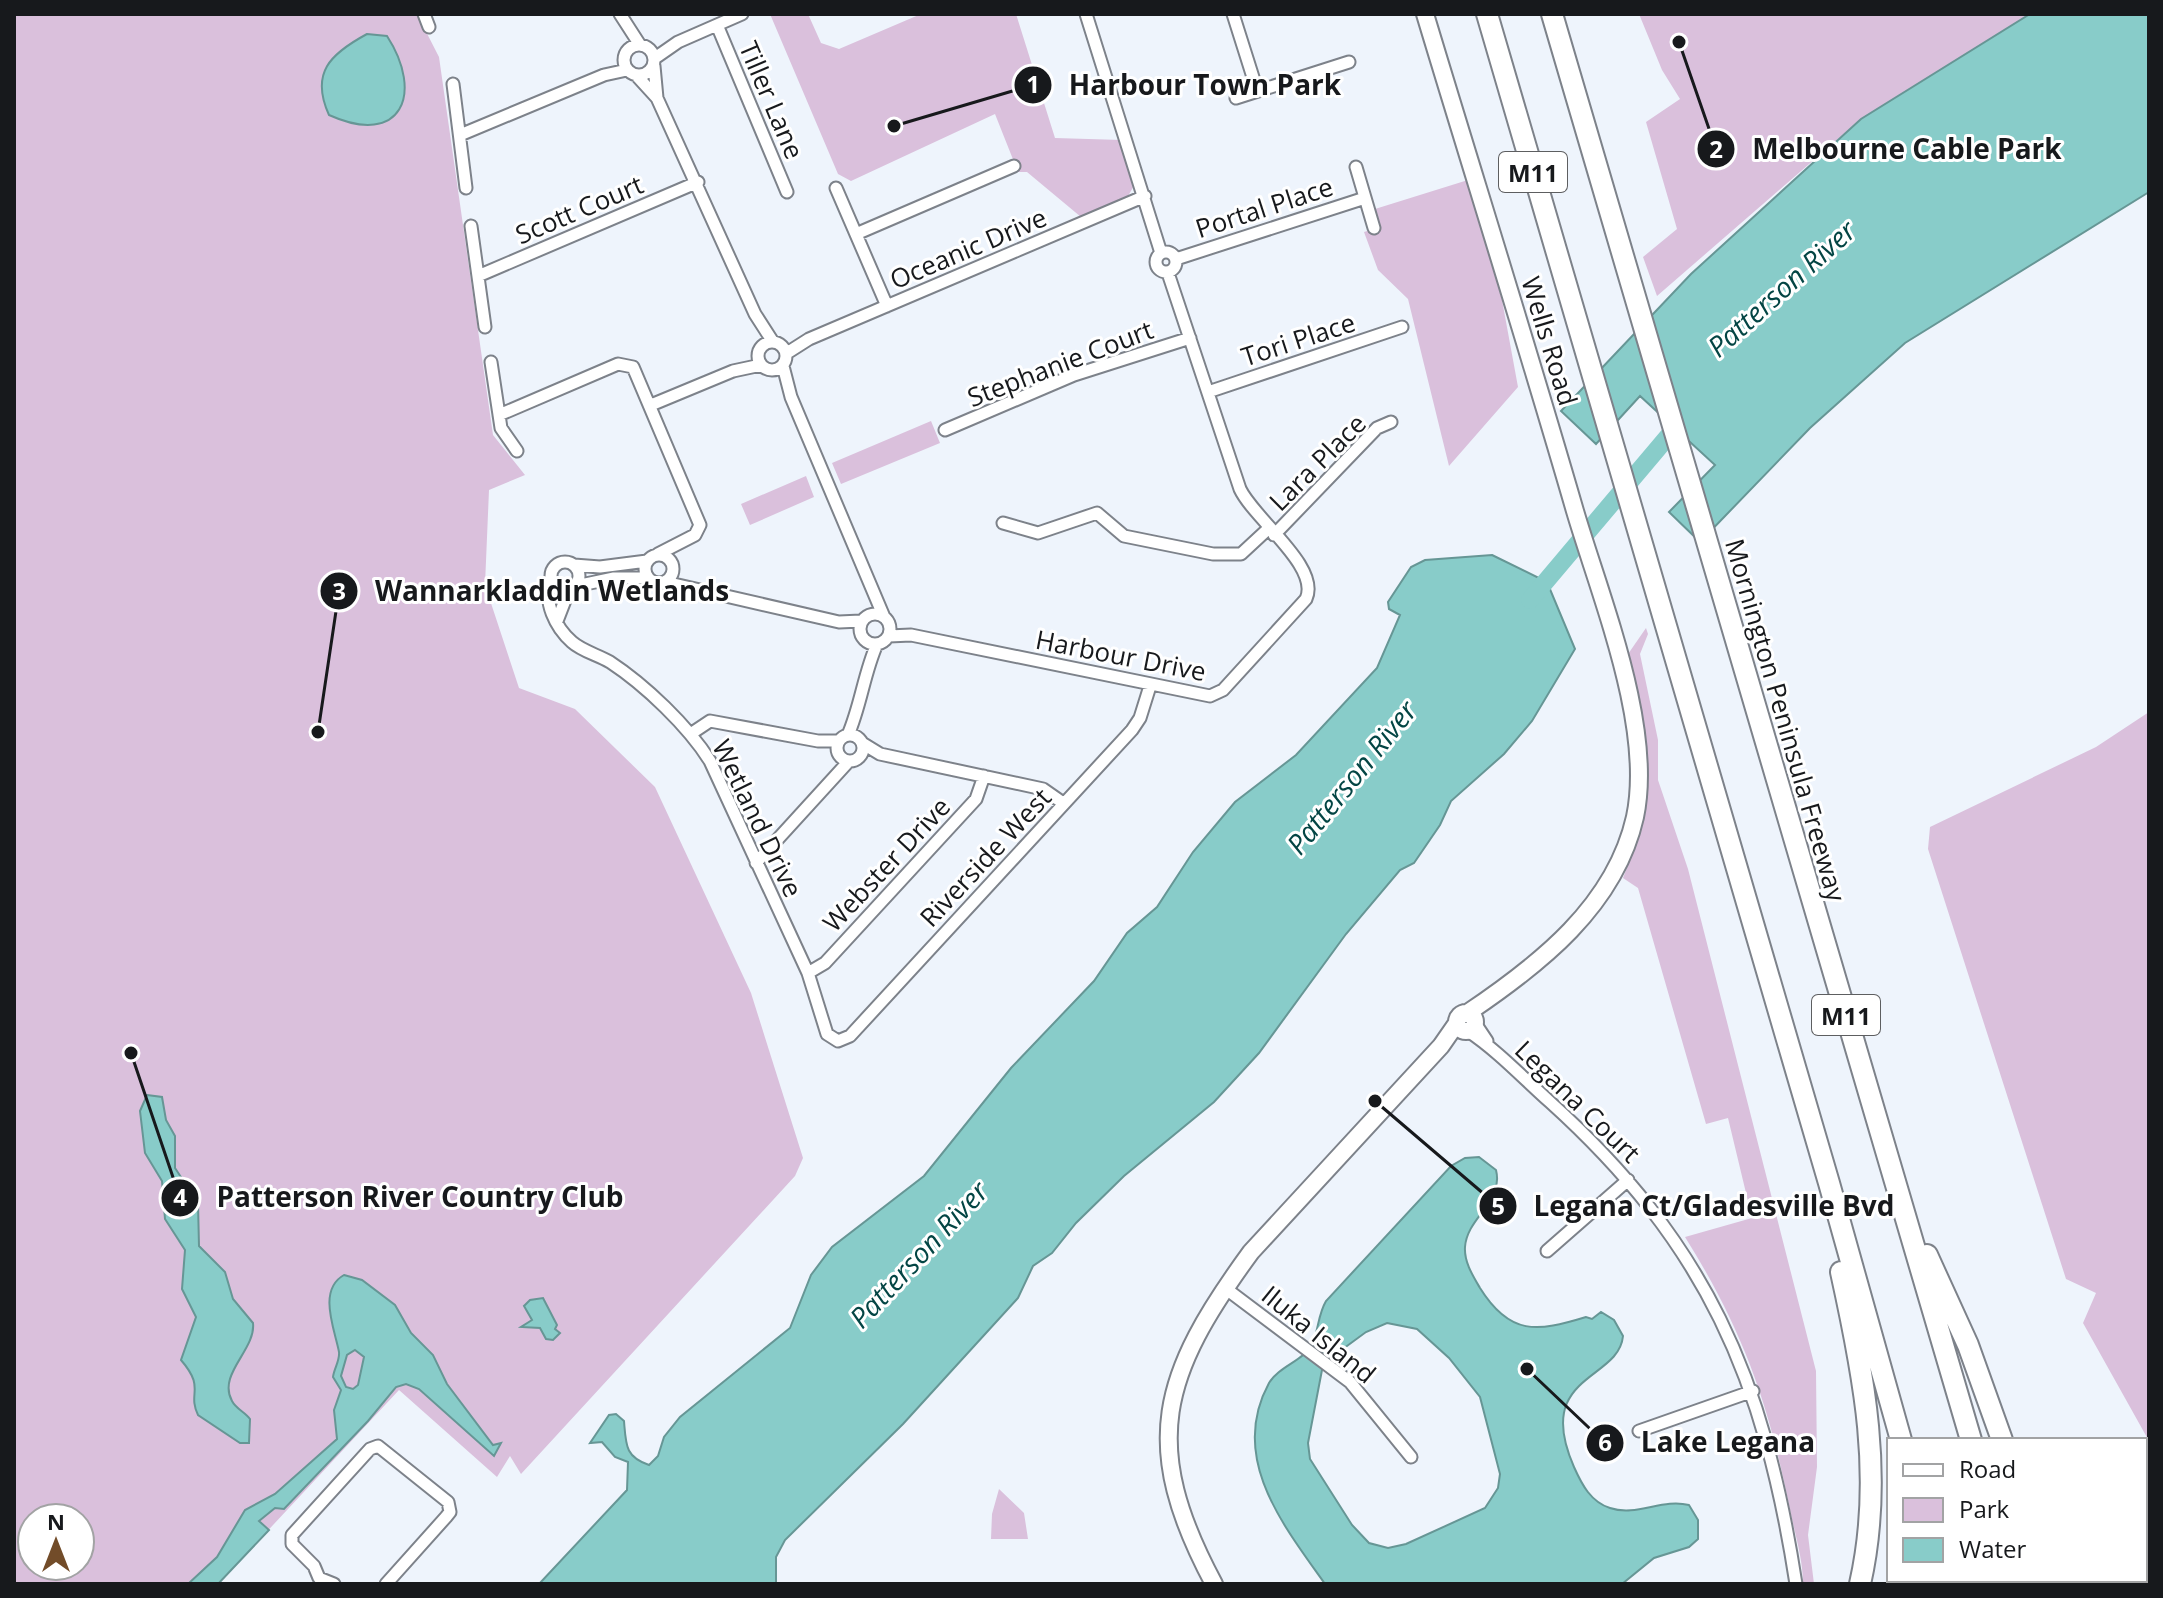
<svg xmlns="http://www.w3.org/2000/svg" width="2163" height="1598" font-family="'Open Sans',sans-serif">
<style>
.green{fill:#dac0dc;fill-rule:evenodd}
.water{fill:#88ccc9;stroke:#669695;stroke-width:2;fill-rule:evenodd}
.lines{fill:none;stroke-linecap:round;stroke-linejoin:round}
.river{stroke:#88ccc9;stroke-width:18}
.street-casing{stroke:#7d828a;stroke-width:15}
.secondary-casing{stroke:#7d828a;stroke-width:20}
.highway-casing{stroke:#7d828a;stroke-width:24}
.street{stroke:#fff;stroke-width:11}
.secondary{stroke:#fff;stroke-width:16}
.highway{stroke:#fff;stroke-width:20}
.labels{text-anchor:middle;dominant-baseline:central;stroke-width:6;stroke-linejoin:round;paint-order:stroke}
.shield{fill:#fff;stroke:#5d5e60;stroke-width:2}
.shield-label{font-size:24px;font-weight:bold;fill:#17191c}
.street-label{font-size:26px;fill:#17191c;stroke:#fff}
.water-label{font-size:28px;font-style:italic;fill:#034544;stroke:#fff}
.leader{fill:none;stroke:#17191c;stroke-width:3}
.callout-dot{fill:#17191c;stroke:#fff;stroke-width:3}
.mark-label{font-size:24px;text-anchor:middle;font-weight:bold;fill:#fff}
.callout-label{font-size:28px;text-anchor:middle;font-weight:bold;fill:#17191c;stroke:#fff;stroke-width:6;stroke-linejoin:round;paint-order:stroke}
</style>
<rect width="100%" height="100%" fill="#eef4fc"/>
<path class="green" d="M14 14H417L439 57 493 435 525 475 489 490 485 585 519 688 575 709 655 787 751 993 803 1158 795 1176 521 1474 510 1456 497 1477 399 1390 218 1584H14ZM32 1518H80V1566H32Z
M770 14H808L821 43 839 49 921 14H1016L1055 138 1122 140 1135 184 1128 196 1081 217 1027 172H1018L995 114 851 181 838 174Z
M1639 14H2030L1861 119 1657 296 1643 257 1677 229 1646 122 1680 99 1662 70Z
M1468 180 1502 300 1518 387 1449 466 1408 299 1378 270 1364 232 1380 227 1375 209Z
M931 421 940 443 841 484 832 463Z
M806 476 814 497 750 525 741 504Z
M1646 628 1648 634 1640 654 1658 740V780L1688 869 1816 1371 1817 1467 1808 1535 1814 1584H1803C1803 1558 1794 1531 1789 1505 1768 1401 1742 1328 1685 1237L1752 1218 1728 1118 1706 1124 1638 888 1623 878C1659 790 1650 746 1626 657Z
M2149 712V1441L2083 1323 2096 1293 2066 1279 1928 849 1930 827 2096 747Z
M999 1489 1024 1513 1028 1539H991L992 1514Z"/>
<path class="water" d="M2030 14H2149V192L1905 343 1810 428 1700 542 1669 512 1715 465 1640 396 1596 444 1561 411 1691 274 1861 119Z
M367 34 387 36C424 93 402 148 329 115 310 73 330 54 367 34Z
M1492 555 1547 582 1575 649 1532 721 1504 754 1451 801 1440 825 1414 863 1400 870 1346 934 1259 1053 1214 1102 1124 1176 1076 1223 1052 1253 1033 1266 1018 1298 903 1424 785 1540 776 1557V1584H539L627 1490 628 1462 615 1457 602 1442 590 1443 609 1415 616 1414 624 1421C626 1445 625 1457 649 1465L658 1456 664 1437 680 1417 790 1328 811 1275 832 1247 924 1176 1011 1068 1094 981 1127 933 1157 907 1193 852 1235 802 1296 755 1377 668 1400 615 1389 609 1388 602 1411 567 1425 560Z
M147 1095 162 1097 166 1120 175 1136V1168L198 1203 199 1246 225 1272 233 1299 253 1323C256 1350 217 1374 232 1401 236 1409 245 1412 250 1419L249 1443H240L198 1415C187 1392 206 1389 181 1360L196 1317 182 1289 185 1250 165 1219 162 1181 145 1153 140 1111Z
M1479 1157 1496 1170C1504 1202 1467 1217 1465 1247 1464 1262 1473 1276 1480 1288 1510 1336 1537 1332 1586 1317L1592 1319 1601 1312 1614 1320 1623 1336C1619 1381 1533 1374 1574 1467 1582 1485 1591 1502 1610 1508 1637 1517 1662 1498 1689 1505L1698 1520V1539L1689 1547 1654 1558 1622 1584H1325C1284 1526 1228 1458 1269 1383 1280 1365 1305 1361 1313 1342 1319 1327 1318 1315 1326 1301L1451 1166 1465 1158ZM1387 1323 1417 1329 1449 1358 1480 1397 1500 1474 1498 1488 1485 1508 1406 1544 1388 1548 1369 1543 1352 1525 1310 1459 1308 1443 1322 1370 1332 1357 1366 1332Z
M344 1275 362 1280 395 1305 411 1333 433 1355 447 1384 493 1445 501 1443 494 1456 419 1389 406 1384 396 1387 368 1421 284 1509 275 1508 259 1521 269 1530 218 1584H188L217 1557 245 1510 275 1494 337 1439 334 1410 341 1390 333 1377C334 1368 340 1361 339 1352 335 1330 317 1290 344 1275ZM355 1350 364 1357 358 1385 353 1389 346 1387 341 1376 347 1355Z
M543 1298 557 1325 555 1329 560 1333 553 1340 546 1339 540 1328 521 1327 532 1320 524 1306 530 1300Z"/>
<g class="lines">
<path class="river" d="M1530 600 1681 421"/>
<g class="street-casing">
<path id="street" d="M424 14 429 27
M620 14 640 45
M1086 14 1161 253
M1233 14 1257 90
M717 25 787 192
M624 60a15 15 0 1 1 30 0a15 15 0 1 1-30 0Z
M655 58 678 42 742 14
M654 66 657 98
M636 75 657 98 755 314 773 342
M453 84 466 188
M1236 98 1349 62
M460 135 604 75 627 70
M1356 167 1374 228
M836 188 887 306
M471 226 485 327
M856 234 1014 166
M1156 262a10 10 0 1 1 20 0a10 10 0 1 1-20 0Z
M1176 259 1365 198
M478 276 698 182
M758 356a14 14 0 1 1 28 0a14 14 0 1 1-28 0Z
M787 353 809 339 1145 196
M491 362 501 428 517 451
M783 366 791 397 884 617
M1208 392 1402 327
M651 405 733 371 761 365
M499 415 618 364 633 367 700 525 695 535 658 554
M945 430 1074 375 1190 338
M1003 523 1038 533 1097 513 1124 536 1213 554H1241L1268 529
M1274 535 1377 428 1391 422
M645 569a14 14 0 1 1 28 0a14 14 0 1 1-28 0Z
M551 576a14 14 0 1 1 28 0a14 14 0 1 1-28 0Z
M574 565 600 567 647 561
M552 581C542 601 556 628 572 642 582 651 598 655 610 662 645 685 688 726 710 761L808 973 827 1034 838 1041 850 1036 1132 730 1140 718 1150 686
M665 582 839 622 861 621
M576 586 614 578H648
M860 629a15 15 0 1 1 30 0a15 15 0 1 1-30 0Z
M557 621 569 590
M889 636 911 635 1210 696 1223 690 1306 599C1321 567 1254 519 1240 489L1168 273
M692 733 710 721 818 741H839
M848 735C861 705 864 673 877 644
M837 748a13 13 0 1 1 26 0a13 13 0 1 1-26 0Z
M862 743 880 754 1043 789 1063 803
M756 863 849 761
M808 973 825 963 976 799 984 776
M1475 1023 1487 1041
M1468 1031C1498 1051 1523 1078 1550 1102 1707 1244 1764 1378 1796 1584
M1547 1251 1628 1180
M1225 1288 1350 1382 1411 1457
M1639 1431 1753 1391
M334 1584 319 1578 314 1566 292 1544V1535L370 1449 378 1446 448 1502 450 1512 446 1517 386 1584"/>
</g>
<g class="secondary-casing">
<path id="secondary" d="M1425 14C1475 180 1527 345 1575 511 1601 599 1654 727 1635 817 1615 906 1539 965 1466 1014
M1457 1022a9 9 0 1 1 18 0a9 9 0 1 1-18 0Z
M1214 1584C1139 1444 1161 1375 1251 1252L1441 1046 1457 1023"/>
</g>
<g class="highway-casing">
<path id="highway" d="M1487 14 1829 1183 1901 1440
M1552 14 1971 1440
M1927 1255 1968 1345 2002 1440
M1841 1272C1864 1376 1884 1478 1860 1584
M1937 1580 1938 1584
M2013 1580 2014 1584
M2086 1580 2090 1584"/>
</g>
<use href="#street" class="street"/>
<use href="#secondary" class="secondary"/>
<use href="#highway" class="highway"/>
</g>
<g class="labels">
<g class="shield">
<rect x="1499" y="152" width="68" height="40" rx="6"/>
<rect x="1812" y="995" width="68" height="40" rx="6"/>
</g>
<g class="shield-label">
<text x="1533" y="172">M11</text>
<text x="1846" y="1015">M11</text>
</g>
<g class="street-label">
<text transform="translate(772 100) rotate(67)">Tiller Lane</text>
<text transform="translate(1264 207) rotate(-18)">Portal Place</text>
<text transform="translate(579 209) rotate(-23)">Scott Court</text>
<text transform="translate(968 248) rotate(-23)">Oceanic Drive</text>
<text transform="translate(1298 339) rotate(-18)">Tori Place</text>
<text transform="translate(1550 341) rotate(73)">Wells Road</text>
<text transform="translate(1060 363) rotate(-21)">Stephanie Court</text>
<text transform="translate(1317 462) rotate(-45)">Lara Place</text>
<text transform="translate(1121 655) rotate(11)">Harbour Drive</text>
<text transform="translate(1786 720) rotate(74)">Mornington Peninsula Freeway</text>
<text transform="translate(758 818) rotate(64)">Wetland Drive</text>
<text transform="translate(985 857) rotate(-47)">Riverside West</text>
<text transform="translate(886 864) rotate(-47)">Webster Drive</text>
<text transform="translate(1578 1101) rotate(44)">Legana Court</text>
<text transform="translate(1319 1334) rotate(39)">Iluka Island</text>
</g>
<g class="water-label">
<text transform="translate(1781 288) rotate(-42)">Patterson River</text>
<text transform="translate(1351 777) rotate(-51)">Patterson River</text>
<text transform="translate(918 1254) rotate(-47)">Patterson River</text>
</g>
</g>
<path class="leader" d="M894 126L1033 85M1679 42L1716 149M318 732L339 591M131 1053L180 1198M1375 1101L1498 1206M1527 1369L1605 1443"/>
<g class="callout-dot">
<circle cx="894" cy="126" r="8"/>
<circle cx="1679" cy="42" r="8"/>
<circle cx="318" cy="732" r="8"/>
<circle cx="131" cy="1053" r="8"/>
<circle cx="1375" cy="1101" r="8"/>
<circle cx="1527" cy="1369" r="8"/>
<circle cx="1033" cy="85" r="20"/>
<circle cx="1716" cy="149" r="20"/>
<circle cx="339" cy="591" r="20"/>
<circle cx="180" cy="1198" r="20"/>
<circle cx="1498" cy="1206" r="20"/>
<circle cx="1605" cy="1443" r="20"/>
</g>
<g class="mark-label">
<text x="1033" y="93">1</text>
<text x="1716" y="158">2</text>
<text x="339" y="600">3</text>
<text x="180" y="1206">4</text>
<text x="1498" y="1215">5</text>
<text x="1605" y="1451">6</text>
</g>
<g class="callout-label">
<text x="1205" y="95">Harbour Town Park</text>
<text x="1907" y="159">Melbourne Cable Park</text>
<text x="552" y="601">Wannarkladdin Wetlands</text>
<text x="420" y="1207">Patterson River Country Club</text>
<text x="1714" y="1216">Legana Ct/Gladesville Bvd</text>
<text x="1728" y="1452">Lake Legana</text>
</g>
<rect width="2163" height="1598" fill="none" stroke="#17191c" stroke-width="32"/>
<rect x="1887" y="1438" width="260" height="144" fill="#ffffff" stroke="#a2a3a4" stroke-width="2"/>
<rect x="1903" y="1464" width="40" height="12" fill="#ffffff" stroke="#a2a3a4" stroke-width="2"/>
<text x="1959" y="1478" font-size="24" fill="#17191c">Road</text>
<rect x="1903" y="1498" width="40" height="24" fill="#dac0dc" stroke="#a2a3a4" stroke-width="2"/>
<text x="1959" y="1518" font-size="24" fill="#17191c">Park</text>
<rect x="1903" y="1538" width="40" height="24" fill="#88ccc9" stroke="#a2a3a4" stroke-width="2"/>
<text x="1959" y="1558" font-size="24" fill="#17191c">Water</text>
<g transform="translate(56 1542)"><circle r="38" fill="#ffffff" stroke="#a2a3a4" stroke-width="2"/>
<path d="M0-6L14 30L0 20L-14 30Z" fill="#724c29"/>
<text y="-12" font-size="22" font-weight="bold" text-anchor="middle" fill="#17191c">N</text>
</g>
</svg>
